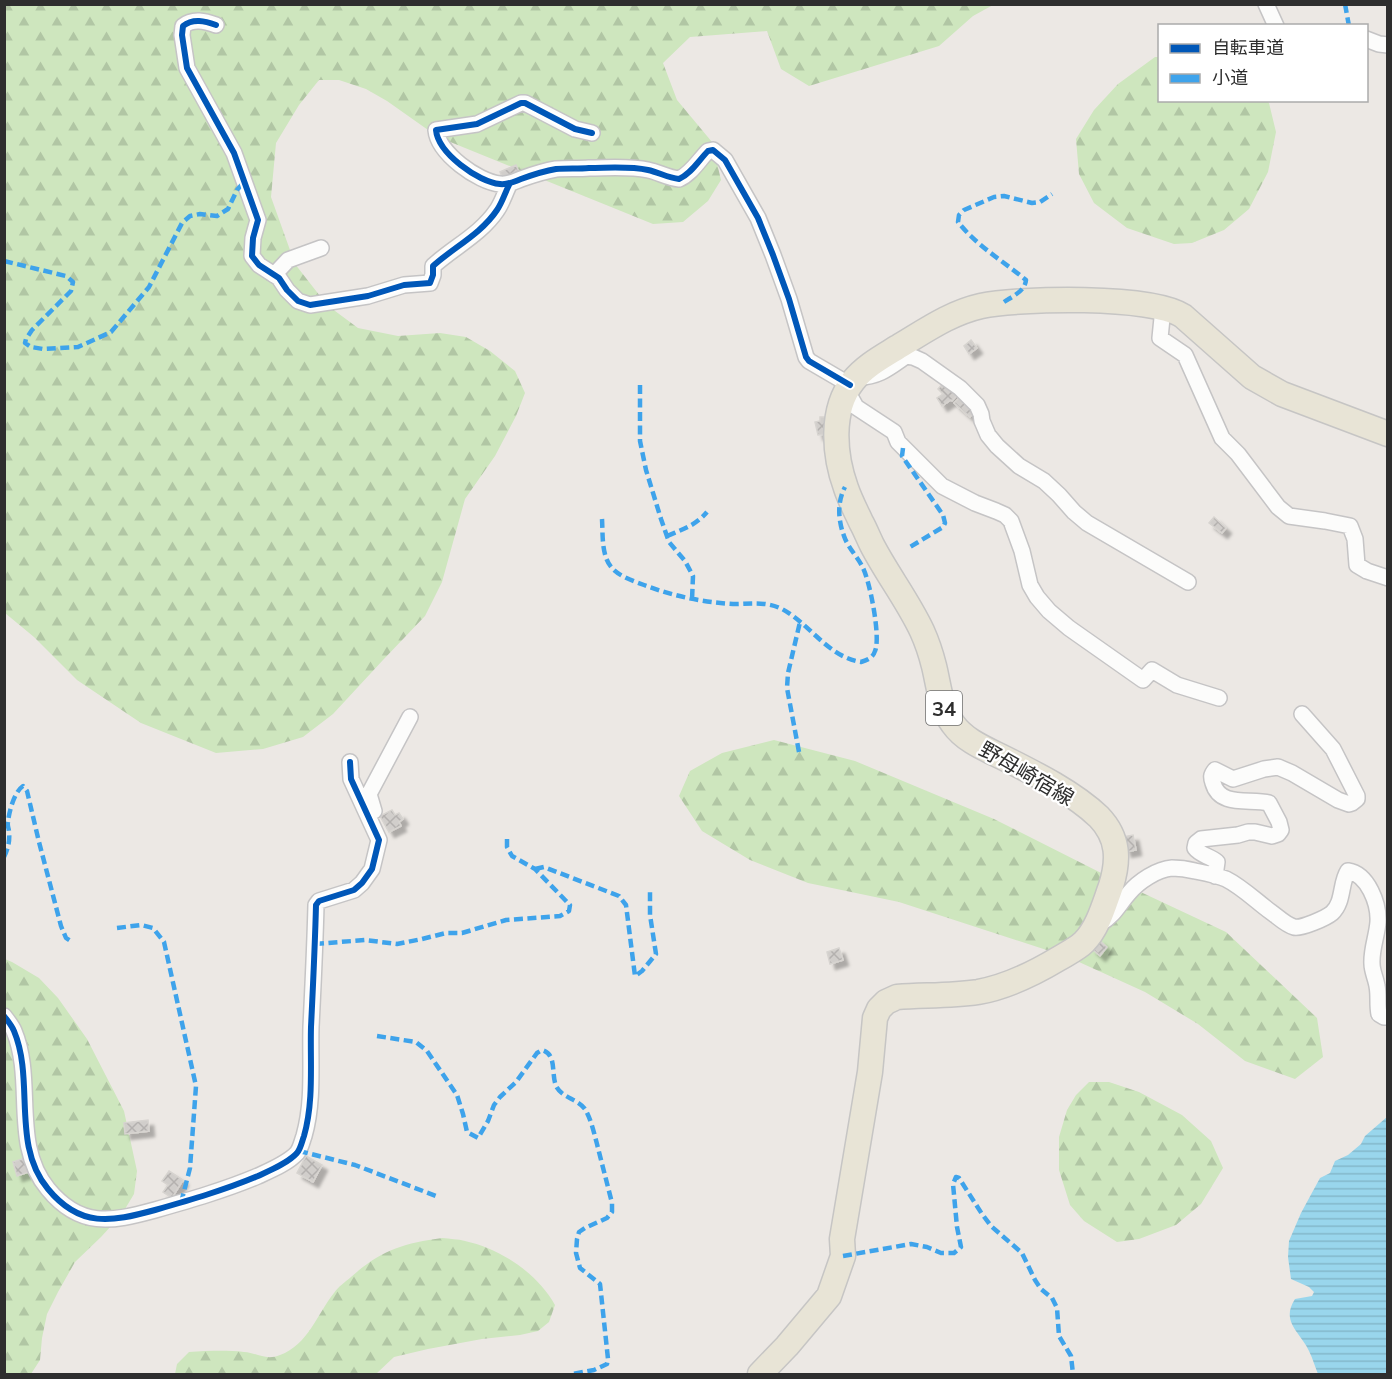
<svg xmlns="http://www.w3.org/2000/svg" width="1392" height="1379" font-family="Mulish,'Noto Sans JP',sans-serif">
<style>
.forest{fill:url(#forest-firs)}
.water{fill:url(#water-rules)}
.building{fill:url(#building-cross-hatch);stroke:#d7d4d0;stroke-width:1.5;filter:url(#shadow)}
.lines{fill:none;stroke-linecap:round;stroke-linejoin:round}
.street-casing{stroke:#c5c4c5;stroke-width:18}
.primary-casing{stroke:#c6c5c4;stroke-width:27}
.street{stroke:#fcfcfb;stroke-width:15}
.primary{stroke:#e8e4d6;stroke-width:24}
.quiet{stroke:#3ea3eb;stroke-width:4.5;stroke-dasharray:9 4.5;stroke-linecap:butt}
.cycleway-casing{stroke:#fff;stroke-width:10}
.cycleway{stroke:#0057b8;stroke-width:6}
.labels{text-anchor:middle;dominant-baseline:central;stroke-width:4.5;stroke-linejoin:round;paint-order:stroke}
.shield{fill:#fff;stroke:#6d6d6d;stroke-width:1.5}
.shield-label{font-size:20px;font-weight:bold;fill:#2e2e2e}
.street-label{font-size:21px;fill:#2e2e2e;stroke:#fff}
</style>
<defs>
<pattern id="forest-firs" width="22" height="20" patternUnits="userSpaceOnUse" patternTransform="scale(1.5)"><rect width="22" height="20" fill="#cee6be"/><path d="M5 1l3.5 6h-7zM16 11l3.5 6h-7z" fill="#b1c6a4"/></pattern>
<pattern id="water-rules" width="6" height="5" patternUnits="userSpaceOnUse" patternTransform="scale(1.5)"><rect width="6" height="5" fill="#99d6ec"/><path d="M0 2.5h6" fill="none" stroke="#84b8cb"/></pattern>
<pattern id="building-cross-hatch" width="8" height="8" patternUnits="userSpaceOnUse" patternTransform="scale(1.5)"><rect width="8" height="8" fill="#d1cecb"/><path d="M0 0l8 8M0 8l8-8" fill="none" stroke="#b4b1af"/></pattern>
<filter id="shadow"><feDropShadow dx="5.5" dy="5.5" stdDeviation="1.5" flood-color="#0004"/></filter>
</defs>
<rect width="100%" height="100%" fill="#ece8e4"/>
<path class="forest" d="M4 5H993L973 16 939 46 809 86 781 69 767 31 690 37 663 63 677 100 712 142 721 180 708 201 683 222 653 224 438 137 387 101 366 89 339 80H319L299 105 276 143 271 197 295 264 327 305 358 328 398 336 440 333 466 337 490 351 515 371 525 393 516 416 495 456 465 499 442 582 425 616 383 660 333 714 303 737 263 749 216 753 141 723 77 680 34 637 5 613Z
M1155 57H1159L1160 100 1266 101 1269 103 1276 132 1268 172 1249 209 1224 230 1192 243 1174 244 1127 228 1094 203 1079 174 1076 139 1094 110 1118 84Z
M774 740 855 761 994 819 1115 880 1226 932 1317 1018 1323 1057 1295 1079 1245 1061 1198 1024 1145 992 1068 957 899 902 808 883 750 860 702 831 679 796 690 771 722 753Z
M5 959 12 962 39 978 58 998 87 1039 124 1111 137 1171 134 1194 122 1214 101 1237 75 1262 58 1292 47 1314 42 1338 40 1360 31 1374H5Z
M1089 1082H1109L1139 1092 1182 1115 1211 1141 1223 1168 1201 1204 1176 1225 1139 1239 1117 1242 1084 1221 1070 1205 1059 1170V1137L1067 1110 1076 1095Z
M442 1238C450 1239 458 1239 465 1241 501 1249 537 1273 555 1305L549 1322 538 1331 520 1335 482 1339 428 1349 394 1357 376 1374H175L177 1364 189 1352C207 1351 226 1350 244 1352 258 1353 266 1361 280 1355 308 1345 317 1314 334 1293 338 1287 345 1282 351 1277 380 1251 403 1243 442 1238Z"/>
<path class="water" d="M1387 1117V1374H1318C1315 1367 1313 1359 1309 1351 1301 1333 1280 1322 1295 1299L1312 1296 1314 1292 1309 1287 1291 1279 1288 1257 1289 1241 1301 1213 1320 1178 1330 1173 1335 1161 1348 1155 1361 1144 1365 1136Z"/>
<path class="building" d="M516 165 519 172 503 179 500 172Z
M971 340 977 348 969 354 964 346Z
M944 382 958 394 952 401 951 400 942 406 937 398 943 394 938 389Z
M960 397 976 410 970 417 954 403Z
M820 417H830V427H824L826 434 818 435 815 422 820 421Z
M1214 517 1226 528 1222 533 1209 523Z
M392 810 395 815 399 813 403 819 399 822 401 826 389 832 380 816Z
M1133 835 1136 850 1126 852 1122 837Z
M1098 939 1107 947 1100 956 1091 948Z
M839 948 843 960 830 964 827 952Z
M148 1120 149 1131 125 1134 124 1123Z
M306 1156 322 1165 313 1182 297 1173Z
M25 1158 29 1172 17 1176 13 1162Z
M169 1171 183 1180 172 1198 163 1192 168 1185 162 1181Z"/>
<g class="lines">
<g class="street-casing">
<path id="street" d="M1266 4 1276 26
M216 25C205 21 193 18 183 26L182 35 187 68 234 153 258 220 253 238 252 256 259 265 279 278 287 290 298 301 310 305 368 296 404 285 430 283 433 275V266C454 247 481 234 497 210 502 203 505 193 509 185
M1366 39 1379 44 1388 45
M592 133 575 129 525 103H521L477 124 436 130C438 153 478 182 500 184 508 185 513 182 521 179 532 175 544 171 556 169 567 168 578 169 589 168 608 168 629 166 648 170 658 172 668 178 679 179 691 174 699 160 708 151L713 150 725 160 758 218 773 255 789 299 806 357 809 361 850 385
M274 275 288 260 321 248
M1163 308 1160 338 1185 355 1222 438 1238 454 1278 507 1289 516 1325 521 1350 526 1355 539 1357 565 1367 571 1388 578
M859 377C879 377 890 367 906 356L913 357 922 361 960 388 977 405 981 414 982 421 988 435 997 446 1019 466 1044 481 1059 495 1074 512 1087 523 1188 582
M847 391 856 407 894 432 898 442 942 486 975 503 996 511 1005 515 1011 521 1022 551 1030 585 1037 597 1049 611 1069 628 1143 680 1152 670 1177 685 1219 698
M374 811 369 794 410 717
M1215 876 1217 862C1210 856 1200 855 1195 848L1196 843 1201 839 1238 835 1248 832H1255L1272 836 1278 834 1281 830 1279 822 1269 803C1250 798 1220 808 1213 783 1211 777 1211 775 1215 770L1233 779 1264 769 1278 767 1292 773 1338 800 1349 804 1352 803 1357 799V796L1333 749 1302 714
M1101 923C1113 917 1120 903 1129 893 1138 882 1157 869 1172 868 1180 868 1187 869 1195 871 1205 873 1216 875 1226 879 1242 887 1256 901 1271 912 1277 916 1286 925 1294 927 1301 929 1326 918 1332 913 1344 902 1340 883 1348 871 1368 874 1379 904 1378 922 1377 936 1371 950 1372 964 1372 971 1376 979 1377 986 1379 995 1377 1005 1379 1014L1384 1017H1388
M4 1016C8 1021 12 1026 14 1031 35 1081 11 1145 48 1189 80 1228 111 1222 155 1210 190 1200 225 1190 258 1176 271 1170 288 1163 297 1153 301 1148 302 1141 304 1136 314 1101 310 1063 311 1027 313 986 315 946 316 905L319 901 354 890 362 883 372 869 379 840 351 779 350 762"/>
</g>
<g class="primary-casing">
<path id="primary" d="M760 1374 787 1346 829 1296 843 1256 842 1239 870 1072 875 1018 879 1009 886 1002 897 997C924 995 951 996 978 992 1006 987 1033 974 1058 959 1066 954 1077 949 1084 942 1098 928 1104 905 1111 886 1119 860 1119 838 1099 817 1074 793 1036 774 1004 758 986 749 965 741 953 724 940 707 939 686 934 666 931 654 927 642 922 631 908 601 887 574 872 545 868 537 865 529 861 522 856 511 850 500 846 488 834 455 830 410 853 381 865 366 882 357 898 347 925 331 950 313 981 306 1020 298 1151 295 1183 316L1252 377 1282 394 1388 434"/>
</g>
<use href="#street" class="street"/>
<use href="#primary" class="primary"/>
<path class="quiet" d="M1345 4 1349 26
M4 261 66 276 73 282 71 291 32 330 26 339 25 343 31 347 43 349 78 347 111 332 149 287 182 223 190 216 200 214 217 216 228 209 237 190 244 182
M1004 302C1013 296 1025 291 1026 280 1003 261 977 246 958 222L959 215 964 210 994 197 1004 196 1032 203 1040 202 1052 194
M640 385V441L646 470 661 519 669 542 685 561 693 576 692 600
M903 448 902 456 943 515 945 523 943 527 910 547
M602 519C603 534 601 556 612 568 619 576 633 581 644 585 673 596 701 602 733 604 750 604 766 601 782 609 810 624 828 657 861 662 867 660 873 658 875 651 881 638 870 582 863 568 858 557 848 548 844 536 838 520 837 502 845 487
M667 536C683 529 695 526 707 512
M799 752 787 688 788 673 800 622
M4 857C8 849 10 841 9 832 9 828 7 826 8 822 9 812 14 792 23 786L27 791 39 842 61 926 66 938 72 942
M535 869 544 867 619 896 626 905 635 976 642 971 656 954 650 915V891
M117 928 141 925 153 928 164 942 196 1086 190 1168 181 1203
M315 944 365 940 397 944 422 939 446 933H462L506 920 560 916 569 911 570 905 535 869 512 856 507 847V837
M377 1036 416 1042 427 1051 457 1095 463 1114 467 1132 478 1138 488 1121 494 1105 500 1097 516 1082 537 1053 542 1050C557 1054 551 1073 556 1086 562 1098 578 1099 585 1109 591 1119 594 1133 597 1144 602 1164 607 1183 612 1203V1212L607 1218 585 1228 579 1232 577 1239 576 1253 580 1268 600 1284 608 1359 607 1364 594 1370 572 1374
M299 1151 355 1165 436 1196
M843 1256 911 1244 927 1247 941 1253H954L961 1247 957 1227 953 1184 956 1177 959 1178 982 1214 991 1226 1022 1253 1035 1280 1041 1289 1052 1298 1057 1308 1059 1336 1071 1356 1073 1374"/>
<g class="cycleway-casing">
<path id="cycleway" d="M216 25C205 21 193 18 183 26L182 35 187 68 234 153 258 220 253 238 252 256 259 265 279 278 287 290 298 301 310 305 368 296 404 285 430 283 433 275V266C454 247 481 234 497 210 502 203 505 193 509 185
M592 133 575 129 525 103H521L477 124 436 130C438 153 478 182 500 184 508 185 513 182 521 179 532 175 544 171 556 169 567 168 578 169 589 168 608 168 629 166 648 170 658 172 668 178 679 179 691 174 699 160 708 151L713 150 725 160 758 218 773 255 789 299 806 357 809 361 850 385
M4 1016C8 1021 12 1026 14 1031 35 1081 11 1145 48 1189 80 1228 111 1222 155 1210 190 1200 225 1190 258 1176 271 1170 288 1163 297 1153 301 1148 302 1141 304 1136 314 1101 310 1063 311 1027 313 986 315 946 316 905L319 901 354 890 362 883 372 869 379 840 351 779 350 762"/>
</g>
<use href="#cycleway" class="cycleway"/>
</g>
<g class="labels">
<rect class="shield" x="926" y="691" width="36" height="34" rx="4.5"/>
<g class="shield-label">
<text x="944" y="708">34</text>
</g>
<g class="street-label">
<text transform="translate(1027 773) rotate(30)">野母崎宿線</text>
</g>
</g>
<rect width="1392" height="1379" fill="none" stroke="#2e2e2e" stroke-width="12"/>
<rect x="1158" y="24" width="210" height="78" fill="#ffffff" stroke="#ababab" stroke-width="1.5"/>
<rect x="1170" y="44" width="30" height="9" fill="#0057b8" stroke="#ababab" stroke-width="1.5"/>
<text x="1212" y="54" font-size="18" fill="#2e2e2e">自転車道</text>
<rect x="1170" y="74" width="30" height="9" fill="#3ea3eb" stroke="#ababab" stroke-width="1.5"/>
<text x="1212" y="84" font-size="18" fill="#2e2e2e">小道</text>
</svg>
